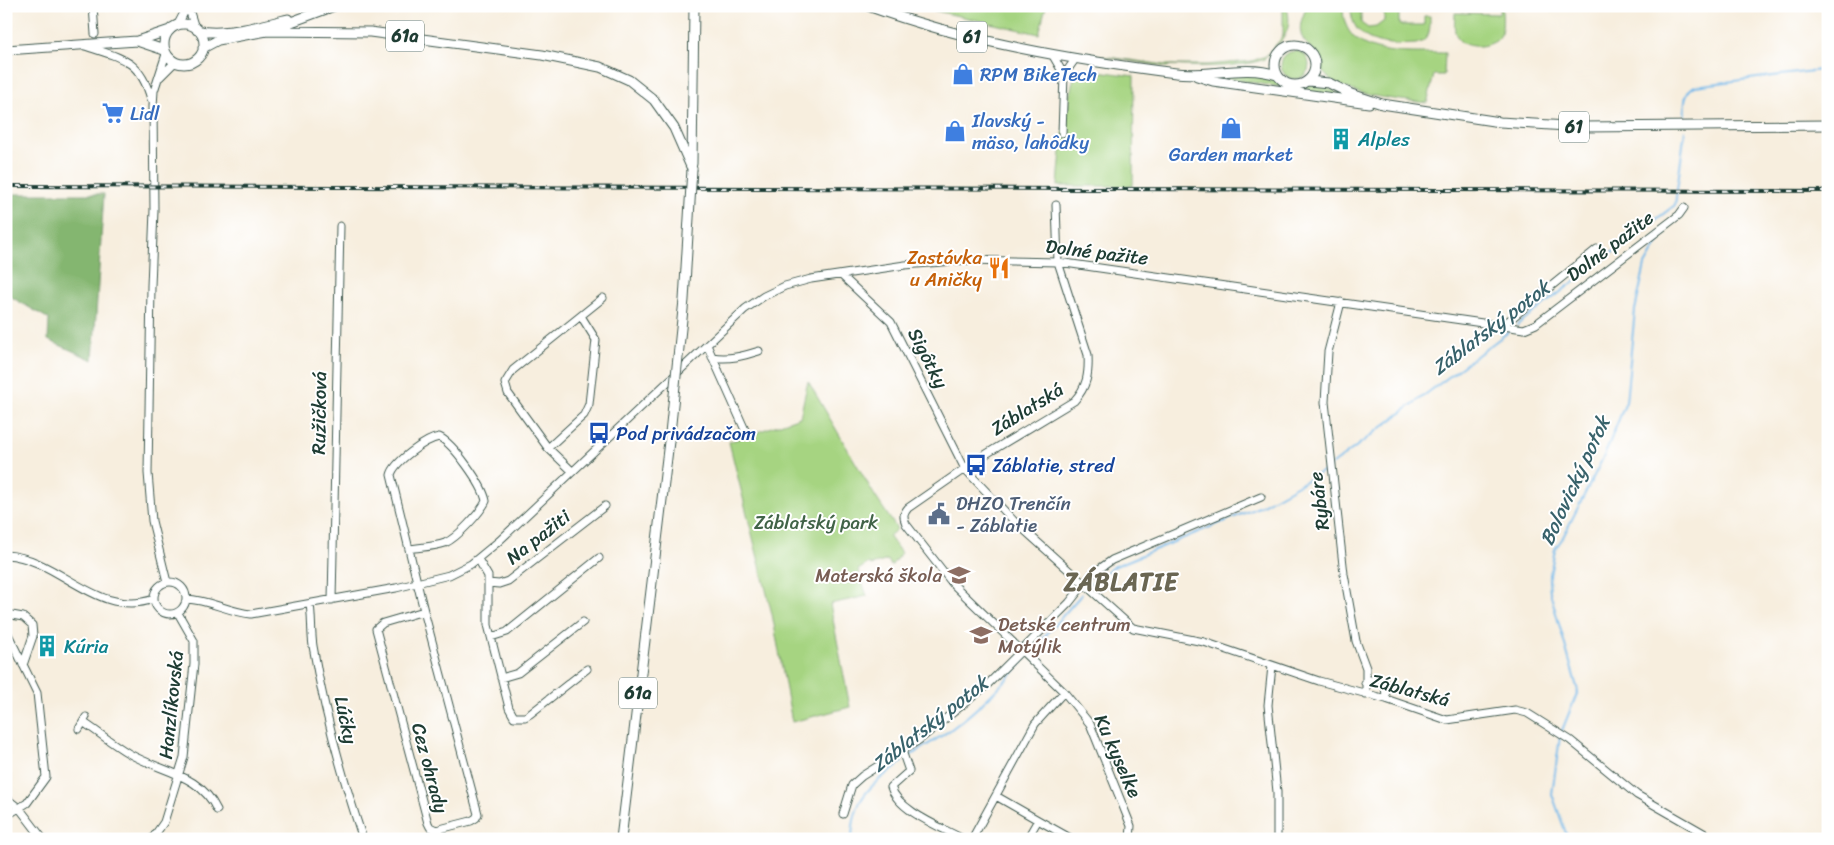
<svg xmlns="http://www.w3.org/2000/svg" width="1834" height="845" font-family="Sriracha,sans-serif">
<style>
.green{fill:#a6d481;stroke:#62885a}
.forest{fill:#84b66f;stroke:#527a52}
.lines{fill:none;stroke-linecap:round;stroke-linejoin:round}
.stream{stroke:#73b9ea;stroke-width:2}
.minor-casing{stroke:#3f584e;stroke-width:9}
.major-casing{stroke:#3f584e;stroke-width:11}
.minor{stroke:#fff;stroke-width:7}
.major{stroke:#fff;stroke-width:9}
.rail-casing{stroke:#1f3d34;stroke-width:4}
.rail{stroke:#fff;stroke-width:2;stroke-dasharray:5.5;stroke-linecap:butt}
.major-bridge-casing{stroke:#3f584e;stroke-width:11;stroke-linecap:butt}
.major-bridge{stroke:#fff;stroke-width:9}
.labels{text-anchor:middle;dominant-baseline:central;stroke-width:4;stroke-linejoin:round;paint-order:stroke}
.shield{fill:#fff;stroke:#627771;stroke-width:1}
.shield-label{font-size:18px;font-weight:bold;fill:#1f3d34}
.shop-label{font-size:19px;fill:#366cbe;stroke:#fff;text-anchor:start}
.culture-label{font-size:19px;fill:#0d838f;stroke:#fff;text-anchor:start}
.street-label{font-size:19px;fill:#1f3d34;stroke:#fff}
.food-label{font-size:19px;fill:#c56008;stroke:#fff;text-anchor:end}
.transit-label{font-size:19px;fill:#164399;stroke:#fff;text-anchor:start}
.service-label{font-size:19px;fill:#4e5e75;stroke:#fff;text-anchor:start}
.park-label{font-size:19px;fill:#416347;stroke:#fff}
.education-label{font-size:19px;fill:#785e54;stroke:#fff;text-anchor:end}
.water-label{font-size:20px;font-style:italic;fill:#38626b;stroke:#fff}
.district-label{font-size:24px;font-weight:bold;letter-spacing:1px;fill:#6a6653;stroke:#fff}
</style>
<rect width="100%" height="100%" fill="#fff"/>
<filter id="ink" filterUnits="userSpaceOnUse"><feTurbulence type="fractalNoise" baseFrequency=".02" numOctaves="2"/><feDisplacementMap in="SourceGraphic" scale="10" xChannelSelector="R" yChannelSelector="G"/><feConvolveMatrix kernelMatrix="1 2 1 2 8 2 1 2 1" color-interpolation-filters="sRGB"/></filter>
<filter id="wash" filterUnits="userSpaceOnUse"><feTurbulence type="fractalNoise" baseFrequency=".0096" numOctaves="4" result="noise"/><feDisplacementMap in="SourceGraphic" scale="20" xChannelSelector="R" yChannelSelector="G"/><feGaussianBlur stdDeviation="1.12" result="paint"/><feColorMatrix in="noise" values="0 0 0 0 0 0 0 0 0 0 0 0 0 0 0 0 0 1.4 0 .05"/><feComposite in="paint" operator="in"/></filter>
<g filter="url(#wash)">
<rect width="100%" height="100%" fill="#f7eede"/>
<path class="green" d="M933 6H1046L1039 34 932 10Z
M1283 6H1286C1292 20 1288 36 1277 45 1272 49 1270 55 1264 59 1243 68 1194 67 1171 65L1167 67 1059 50 1165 65H1206L1252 61 1266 56 1280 40 1283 34Z
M1307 6H1343C1342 61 1408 52 1445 53L1444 75H1434L1427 103C1397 99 1342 97 1322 71 1318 66 1319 59 1315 53 1313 49 1308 46 1305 42 1296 30 1302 18 1307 6Z
M1351 6H1361V23L1368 28 1376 27 1384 21V6L1386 12H1399V25H1424V16H1430C1430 29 1431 40 1416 44 1387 46 1350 44 1351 6Z
M1500 6H1502C1502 15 1504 30 1499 38 1491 48 1463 50 1457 37 1453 30 1455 21 1455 13L1499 14Z
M1281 65a14 14 0 1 1 28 0a14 14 0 1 1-28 0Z
M1083 69 1134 76 1133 186H1058C1061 146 1065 107 1076 70Z
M1253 73 1275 78 1284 86 1293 88 1309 84 1327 87 1346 97 1217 77Z
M808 381 875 496 897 529 889 536 901 553 891 566 888 560 871 565 869 563 858 570 867 596 830 604 850 707 792 722 772 614 729 442 800 417Z"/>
<path class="forest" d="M6 194H104L93 360 48 340 49 319 6 294Z"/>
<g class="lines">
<path class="stream" d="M1685 123C1685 110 1681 93 1695 86L1828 69
M1517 325 1675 205 1685 130
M1333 464 1511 330
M1090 584 1113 567 1259 507 1330 467
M1029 654 1082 594
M1561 733 1578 691 1550 592 1549 580 1555 549 1562 539 1604 456 1626 402 1635 310 1645 265 1660 239V233
M1560 737 1552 794 1568 839
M906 759C922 747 939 739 954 727 981 707 1004 683 1026 658
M852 839C853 797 871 785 902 762"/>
</g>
</g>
<g filter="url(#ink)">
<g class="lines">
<g class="minor-casing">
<path id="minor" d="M93 6 95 34
M188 6 195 28
M177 26 187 7
M85 46C121 58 140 59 151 99
M166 54 154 91 153 106 154 210 151 286 148 473 152 521 167 582
M1052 54 1064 75 1062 133
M1064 75 1076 58
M160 77 175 62
M1056 205 1058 262 1088 355C1089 374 1087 387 1074 401L983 456 908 508C903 514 903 517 906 524L953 584 1064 692 1090 724 1131 826 1130 839
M841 275 891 322 965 469 1013 520 1133 628 1204 642 1319 681 1386 699 1447 720 1515 710 1527 713 1570 740 1637 795 1714 839
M1341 302 1328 352 1325 402 1344 574 1356 641 1366 668V695
M1502 326 1597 249
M707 345 745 430
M712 357C729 360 743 356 759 351
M548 448 584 415 589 404 596 340 581 316
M572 471 548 448 508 393 505 383 513 370 603 298
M409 549C420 547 434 547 445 543 457 538 481 512 486 501 483 485 453 443 439 437 426 439 394 462 391 475L424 611 478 814 476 818 471 821 436 830 430 827 428 823 376 629 383 623 424 611
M6 555C60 558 96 619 154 599
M478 559 488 576V625L509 708 514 717H525L530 714 587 669
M154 598a16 16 0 1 1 32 0a16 16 0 1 1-32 0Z
M488 583 499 584 508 581 605 506
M187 599C209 600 229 612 251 614L396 588 449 575 471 564 499 541 745 309 764 296 785 286 811 279 905 265 967 260 1058 262 1524 329 1536 324 1679 215 1684 208
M332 600 340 226
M310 604C312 618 311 633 313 646 324 712 342 776 363 839
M6 614 23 617 32 625 33 636 23 665
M6 630 37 693 46 777 27 803 6 816
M491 637 507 632 599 558
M1272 666 1268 705 1277 792V839
M501 678 518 673 583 622
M1365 683 1370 680 1380 679 1385 683 1386 699
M83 722C98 732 113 744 128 753 160 772 200 773 217 810
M79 729 86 717
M902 751 909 771 891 787C898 811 941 827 963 839
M996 796 1038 820 1027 839
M6 798 20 809 43 839
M843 814 852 785 862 776 919 740 987 685 1069 603 1092 574 1112 560 1261 497
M1038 820 1072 839
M152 839 164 822 184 757 194 664V641L178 613
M972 839 1035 724 1064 692"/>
</g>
<g class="major-casing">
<path id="major" d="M868 6C967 42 1072 60 1176 73 1210 77 1244 64 1277 75
M164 44a20 20 0 1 1 40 0a20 20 0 1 1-40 0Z
M197 30C221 37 264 25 288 19
M267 31 370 32 542 55 600 67 629 80 654 100 674 128 692 169
M137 41 164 50
M1275 65a20 20 0 1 1 40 0a20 20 0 1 1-40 0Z
M203 48 218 40 267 31 334 6
M6 50 137 41 170 30
M1197 76 1213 81 1369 103
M1308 81 1329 83 1351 94 1382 104 1500 122 1583 127 1828 125
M692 164 694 6
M621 839 670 433"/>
</g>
<use href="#minor" class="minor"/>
<use href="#major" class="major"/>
<g class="rail-casing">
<path id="rail" d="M6 186 1828 191"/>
</g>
<use href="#rail" class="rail"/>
<g class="major-bridge-casing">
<path id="major-bridge" d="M670 433 684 300 692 169"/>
</g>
<use href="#major-bridge" class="major-bridge"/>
</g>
</g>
<defs>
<g id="shop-bare" transform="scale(1.725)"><path d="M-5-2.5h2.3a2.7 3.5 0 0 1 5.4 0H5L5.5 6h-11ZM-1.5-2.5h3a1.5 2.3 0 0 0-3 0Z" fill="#3f7fe0" stroke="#fff" stroke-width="2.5" paint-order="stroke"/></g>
<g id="supermarket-bare" transform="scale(1.725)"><path d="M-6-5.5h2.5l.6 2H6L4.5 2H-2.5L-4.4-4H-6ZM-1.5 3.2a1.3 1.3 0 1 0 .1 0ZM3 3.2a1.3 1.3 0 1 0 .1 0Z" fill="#3f7fe0" stroke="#fff" stroke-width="2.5" paint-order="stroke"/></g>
<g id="building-bare" transform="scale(1.725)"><path d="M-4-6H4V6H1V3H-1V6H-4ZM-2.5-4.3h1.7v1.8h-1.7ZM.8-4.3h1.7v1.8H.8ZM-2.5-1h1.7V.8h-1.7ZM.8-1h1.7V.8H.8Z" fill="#0f9aa8" stroke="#fff" stroke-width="2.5" paint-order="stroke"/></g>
<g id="restaurant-bare" transform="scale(1.725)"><path d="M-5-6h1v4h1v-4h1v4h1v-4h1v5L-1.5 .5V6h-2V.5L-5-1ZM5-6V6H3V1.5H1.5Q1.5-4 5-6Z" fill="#e8710a" stroke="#fff" stroke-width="2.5" paint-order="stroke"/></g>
<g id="bus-bare" transform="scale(1.725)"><path d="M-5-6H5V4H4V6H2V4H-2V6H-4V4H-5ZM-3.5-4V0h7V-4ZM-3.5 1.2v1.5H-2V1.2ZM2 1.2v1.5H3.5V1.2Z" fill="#1a4fb4" stroke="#fff" stroke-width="2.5" paint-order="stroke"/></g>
<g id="civic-bare" transform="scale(1.725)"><path d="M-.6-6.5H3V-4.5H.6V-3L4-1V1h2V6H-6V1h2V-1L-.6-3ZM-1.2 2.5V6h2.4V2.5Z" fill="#5c6f8a" stroke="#fff" stroke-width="2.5" paint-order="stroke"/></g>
<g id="school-bare" transform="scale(1.725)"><path d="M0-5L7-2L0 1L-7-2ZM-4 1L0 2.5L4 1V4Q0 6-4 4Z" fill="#8d6e63" stroke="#fff" stroke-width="2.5" paint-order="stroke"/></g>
</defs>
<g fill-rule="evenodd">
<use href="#shop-bare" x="963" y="74"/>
<use href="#supermarket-bare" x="113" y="113"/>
<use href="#shop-bare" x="1231" y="128"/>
<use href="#shop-bare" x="955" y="131"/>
<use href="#building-bare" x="1341" y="139"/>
<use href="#restaurant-bare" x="999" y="268"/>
<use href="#bus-bare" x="599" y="433"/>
<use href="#bus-bare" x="976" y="465"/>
<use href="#civic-bare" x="939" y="514"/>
<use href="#school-bare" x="959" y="575"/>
<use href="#school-bare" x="981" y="635"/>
<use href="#building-bare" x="47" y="646"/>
</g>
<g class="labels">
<g class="shield">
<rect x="386" y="20.5" width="38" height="31" rx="4"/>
<rect x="957" y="21.5" width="30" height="31" rx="4"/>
<rect x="1559" y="111.5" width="30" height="31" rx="4"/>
<rect x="619" y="677.5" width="38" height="31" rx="4"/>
</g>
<g class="shield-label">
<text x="405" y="36">61a</text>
<text x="972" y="37">61</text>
<text x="1574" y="127">61</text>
<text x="638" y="693">61a</text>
</g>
<g class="shop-label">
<text x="980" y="74">RPM BikeTech</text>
<text x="130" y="113">Lidl</text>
<text x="972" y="120">Ilavský -<tspan x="972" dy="22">mäso, lahôdky</tspan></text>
<text x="1231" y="154" text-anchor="middle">Garden market</text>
</g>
<g class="culture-label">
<text x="1358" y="139">Alples</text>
<text x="64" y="646">Kúria</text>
</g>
<g class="street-label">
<text transform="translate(1610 246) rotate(-37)">Dolné pažite</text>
<text transform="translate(1097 252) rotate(7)">Dolné pažite</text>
<text transform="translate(928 358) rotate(63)">Sigôtky</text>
<text transform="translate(1027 409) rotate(-32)">Záblatská</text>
<text transform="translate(319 413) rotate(-89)">Ružičková</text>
<text transform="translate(1319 501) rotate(-97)">Rybáre</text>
<text transform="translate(538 537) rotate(-38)">Na pažiti</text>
<text transform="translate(1410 690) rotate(15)">Záblatská</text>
<text transform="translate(171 705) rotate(-84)">Hanzlíkovská</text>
<text transform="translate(346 720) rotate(78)">Lúčky</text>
<text transform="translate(1118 756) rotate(66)">Ku kyselke</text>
<text transform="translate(430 768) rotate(75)">Cez ohrady</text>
</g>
<g class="food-label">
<text x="982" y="257">Zastávka<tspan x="982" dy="22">u Aničky</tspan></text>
</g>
<g class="transit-label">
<text x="616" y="433">Pod privádzačom</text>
<text x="992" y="465">Záblatie, stred</text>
</g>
<g class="service-label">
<text x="956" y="503">DHZO Trenčín<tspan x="956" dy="22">- Záblatie</tspan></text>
</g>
<g class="park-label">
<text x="816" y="522">Záblatský park</text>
</g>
<g class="education-label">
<text x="942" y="575">Materská škola</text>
<text x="998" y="624" text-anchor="start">Detské centrum<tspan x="998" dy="22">Motýlik</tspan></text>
</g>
<g class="water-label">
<text transform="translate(1491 328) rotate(-37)">Záblatský potok</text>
<text transform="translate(1575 481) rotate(-65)">Bolovický potok</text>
<text transform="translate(930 724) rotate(-38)">Záblatský potok</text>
</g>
<g class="district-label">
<text x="1121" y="582">ZÁBLATIE</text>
</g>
</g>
<rect width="1834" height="845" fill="none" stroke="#fff" stroke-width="25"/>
</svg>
